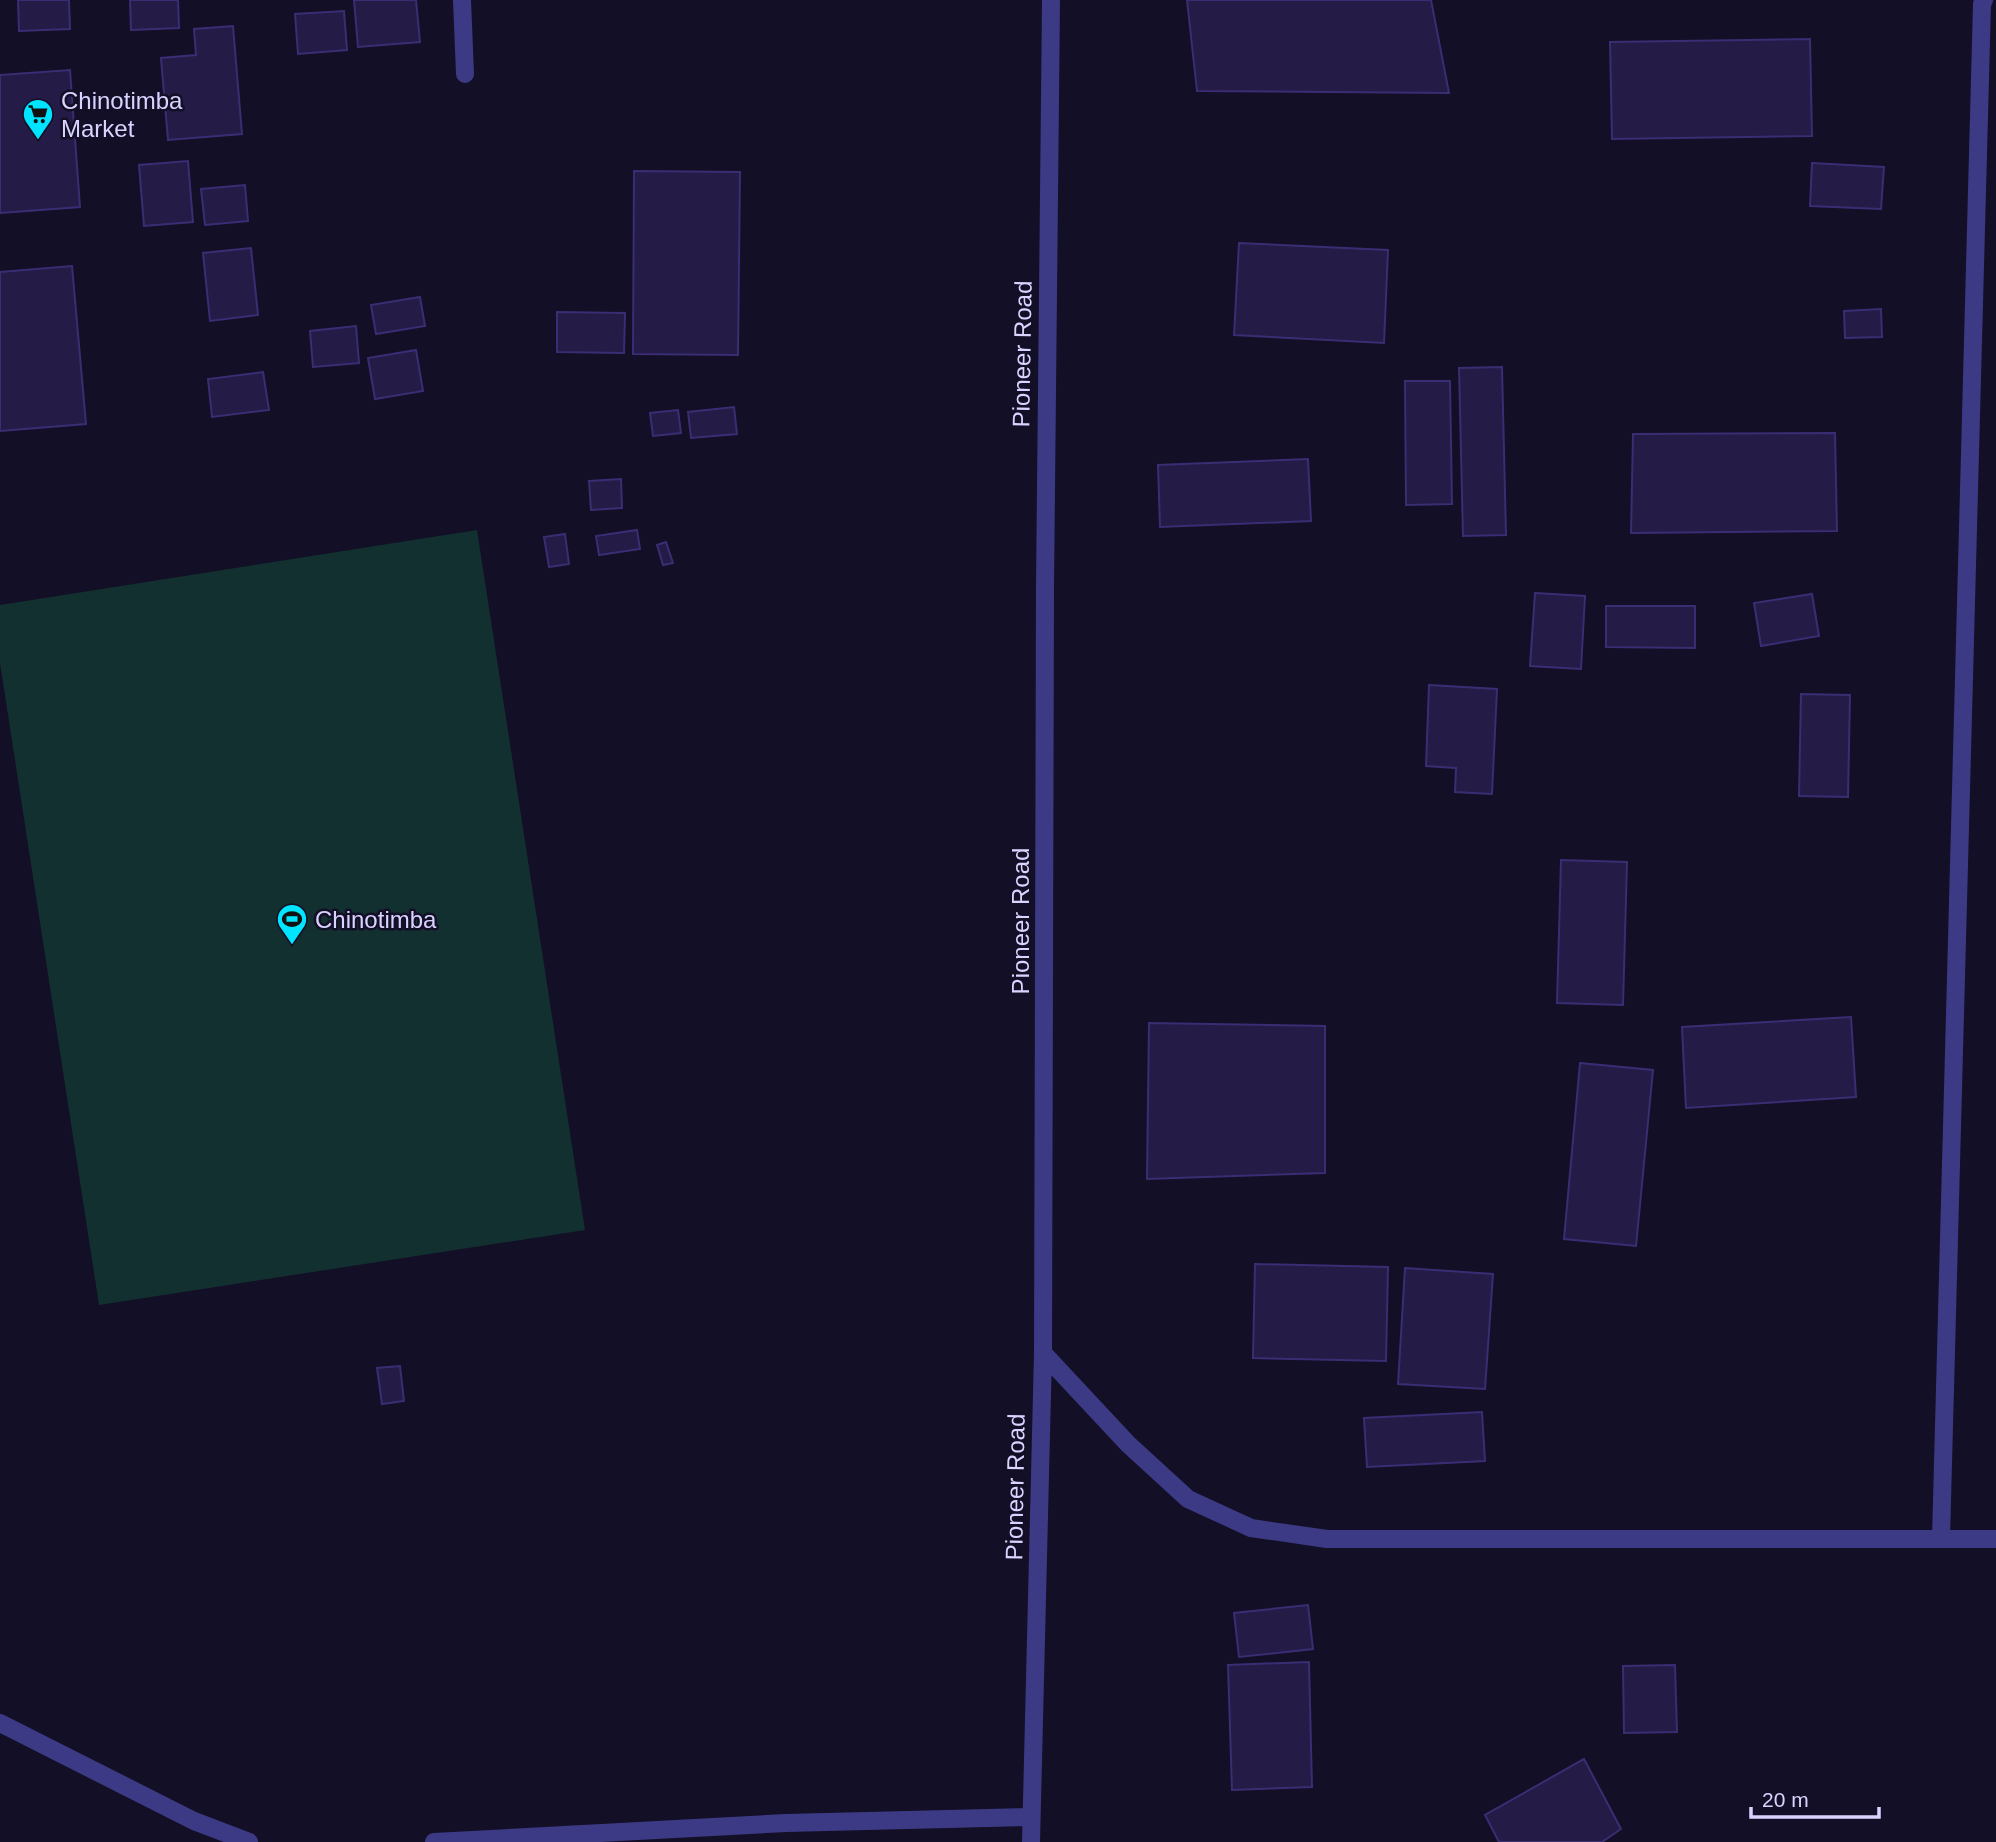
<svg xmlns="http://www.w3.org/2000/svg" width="1996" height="1842" font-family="Arial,sans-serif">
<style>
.grass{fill:#12302f}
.building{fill:#241b47;stroke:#3b2d73;stroke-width:2}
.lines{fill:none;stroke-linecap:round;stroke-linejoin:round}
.minor{stroke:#3d3a85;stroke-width:18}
.labels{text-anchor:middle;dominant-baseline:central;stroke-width:5;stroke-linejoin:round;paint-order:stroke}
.poi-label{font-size:24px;fill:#d9d4ff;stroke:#130f26;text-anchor:start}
.street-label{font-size:24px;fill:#d9d4ff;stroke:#130f26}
</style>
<rect width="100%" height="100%" fill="#130f26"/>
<path class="grass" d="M477 530 585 1230 99 1305 0 663V605Z"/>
<path class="building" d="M18 0H69L70 29 19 31Z
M130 0H178L179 28 131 30Z
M354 0H416L420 42 358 47Z
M1187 0H1431L1449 93 1197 91Z
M344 11 347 50 298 54 295 14Z
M233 26 242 134 168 140 161 58 196 55 194 29Z
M1810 39 1812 136 1612 139 1610 42Z
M70 70 80 207 0 213V75Z
M188 161 193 222 144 226 139 165Z
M1812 163 1884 167 1881 209 1810 206Z
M634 171 740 172 738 355 633 354Z
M245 185 248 221 205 225 201 189Z
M1239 243 1388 250 1384 343 1234 335Z
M251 248 258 315 210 321 203 253Z
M72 266 86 424 0 431V272Z
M420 297 425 326 376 334 371 305Z
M1881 309 1882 337 1845 338 1844 311Z
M557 312 625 313 624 353 557 352Z
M356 326 359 363 313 367 310 331Z
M416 350 423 391 375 399 368 358Z
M1502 367 1506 535 1463 536 1459 368Z
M263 372 269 410 212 417 208 379Z
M1405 381H1450L1452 504 1406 505Z
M734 407 737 434 691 438 688 412Z
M678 410 681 433 653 436 650 413Z
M1835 433 1837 531 1631 533 1633 434Z
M1308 459 1311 521 1160 527 1158 465Z
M621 479 622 508 591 510 589 481Z
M637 530 640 549 599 555 596 536Z
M565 534 569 564 549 567 544 537Z
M666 542 673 563 663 565 657 545Z
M1535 593 1585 596 1581 669 1530 666Z
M1812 594 1819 636 1761 646 1754 603Z
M1606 606H1695V648L1606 647Z
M1429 685 1497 689 1492 794 1455 792 1456 768 1426 766Z
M1801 694 1850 695 1848 797 1799 796Z
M1561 860 1627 862 1623 1005 1557 1003Z
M1851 1017 1856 1097 1686 1108 1682 1027Z
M1149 1023 1325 1026V1173L1147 1179Z
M1580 1063 1653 1070 1636 1246 1564 1239Z
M1255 1264 1388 1267 1386 1361 1253 1358Z
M1405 1268 1493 1274 1485 1389 1398 1384Z
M400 1366 404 1401 382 1404 377 1368Z
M1482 1412 1485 1461 1367 1467 1364 1418Z
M1308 1605 1313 1649 1239 1657 1234 1613Z
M1309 1662 1312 1787 1232 1790 1228 1665Z
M1675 1665 1677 1732 1624 1733 1623 1666Z
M1584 1759 1621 1829 1602 1842H1499L1485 1815Z"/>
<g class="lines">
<path class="minor" d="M462 0 465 74
M1043 1353 1128 1444 1188 1499 1251 1528 1327 1539H1996
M1941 1538 1982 4 1984 0
M0 1723 194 1821 249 1842
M434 1842 786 1823 1031 1817
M1031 1842 1043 1353 1045 587 1051 0"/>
</g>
<defs>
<g id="supermarket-pin" transform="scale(1.575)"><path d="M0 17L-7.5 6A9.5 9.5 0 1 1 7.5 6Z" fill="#00e5ff" stroke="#130f26"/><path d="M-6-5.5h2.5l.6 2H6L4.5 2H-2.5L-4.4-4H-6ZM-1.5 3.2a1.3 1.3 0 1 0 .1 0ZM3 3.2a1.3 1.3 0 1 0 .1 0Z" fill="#111"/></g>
<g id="stadium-pin" transform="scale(1.575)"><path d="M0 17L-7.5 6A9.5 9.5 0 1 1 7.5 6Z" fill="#00e5ff" stroke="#130f26"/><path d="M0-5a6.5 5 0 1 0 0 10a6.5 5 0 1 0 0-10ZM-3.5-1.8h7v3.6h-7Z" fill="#111"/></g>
</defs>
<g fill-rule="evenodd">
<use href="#supermarket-pin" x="38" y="114"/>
<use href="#stadium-pin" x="292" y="919"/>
</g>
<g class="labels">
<g class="poi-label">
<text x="61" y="100">Chinotimba<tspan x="61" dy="28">Market</tspan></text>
<text x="315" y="919">Chinotimba</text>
</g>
<g class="street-label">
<text transform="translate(1022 354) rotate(-89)">Pioneer Road</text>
<text transform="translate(1020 921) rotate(-90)">Pioneer Road</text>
<text transform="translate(1015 1487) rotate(-89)">Pioneer Road</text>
</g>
</g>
<path d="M1751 1807v10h128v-10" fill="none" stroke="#d9d4ff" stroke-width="3.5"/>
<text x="1762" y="1807" font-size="21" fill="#d9d4ff" stroke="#130f26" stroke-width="5" paint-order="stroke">20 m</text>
</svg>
